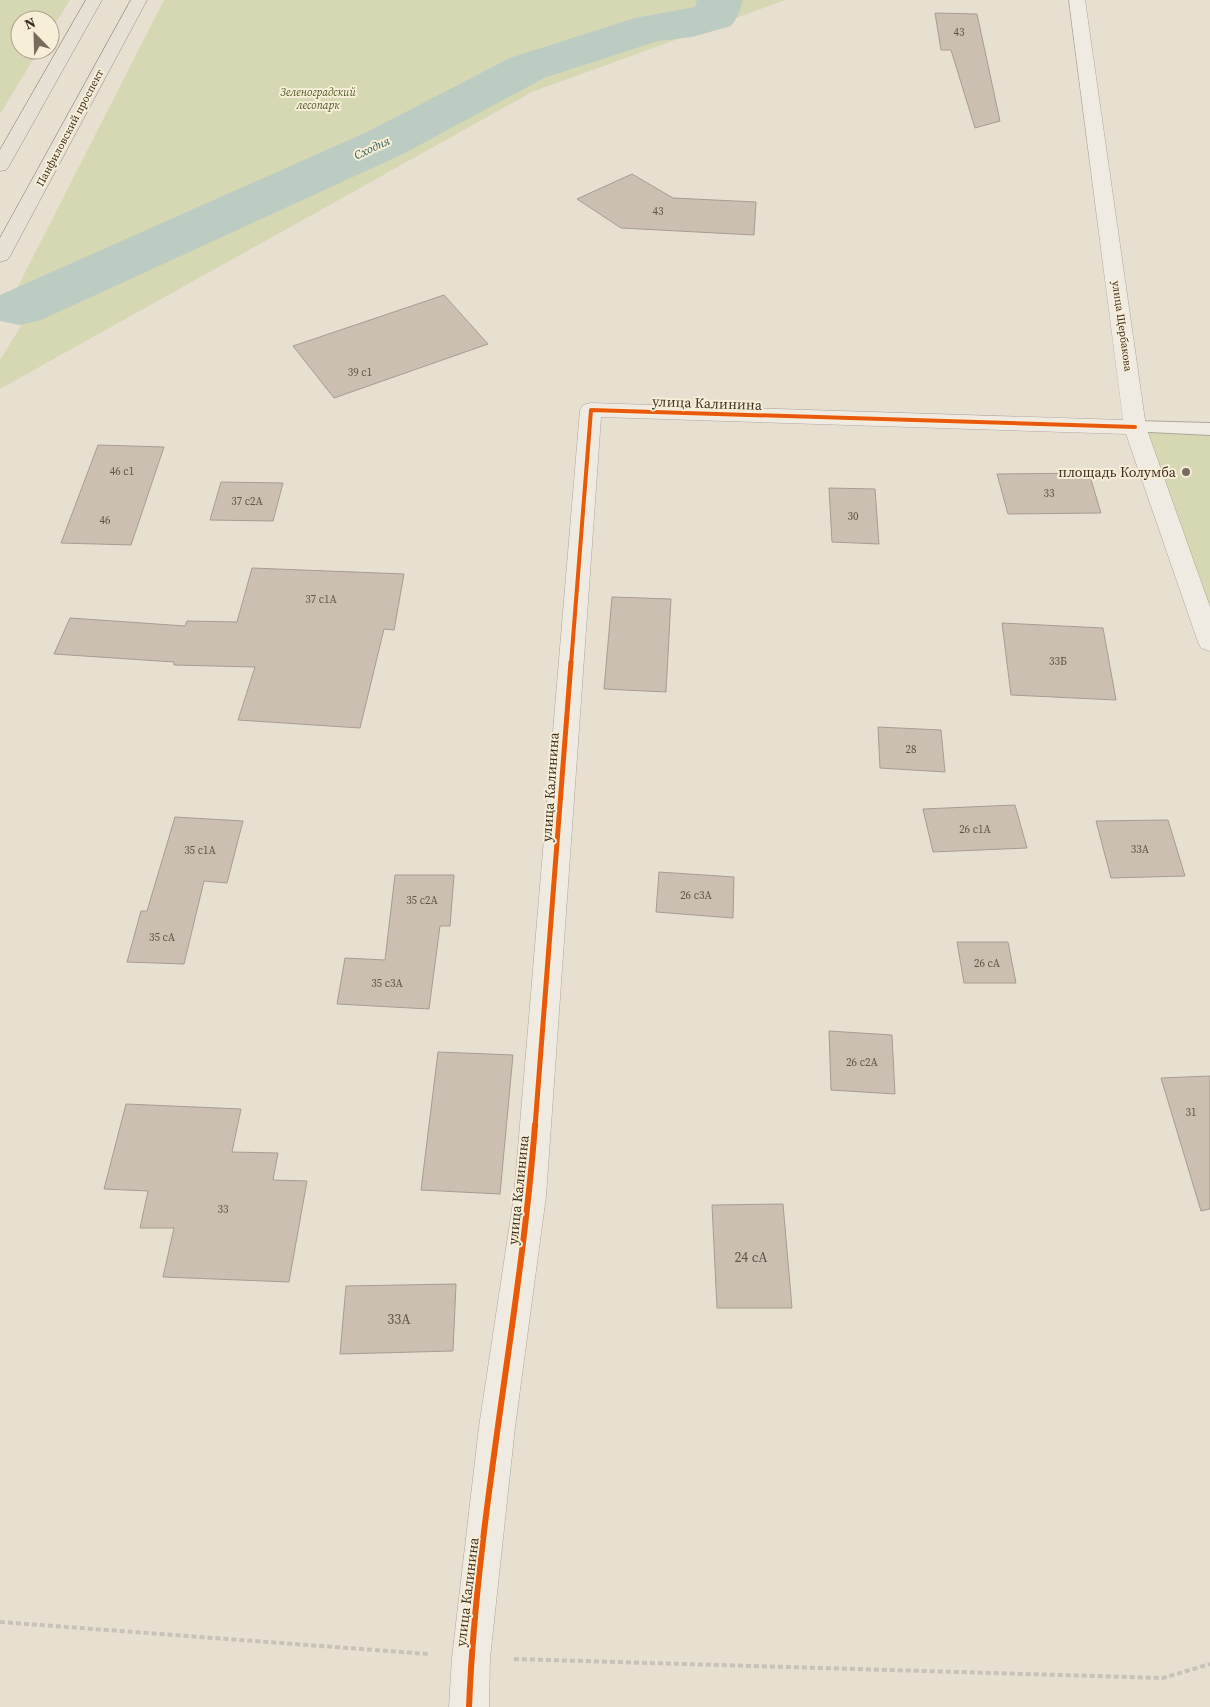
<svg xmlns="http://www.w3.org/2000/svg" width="1210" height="1707" font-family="'Source Serif 4',serif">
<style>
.green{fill:#d6d7b3}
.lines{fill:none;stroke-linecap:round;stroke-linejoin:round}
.river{fill:#bcccc2;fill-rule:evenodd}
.building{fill:#cbbfb2;stroke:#a89c90}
.lane-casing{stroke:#ada599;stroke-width:2}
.street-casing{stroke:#ada599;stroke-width:1}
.primary-casing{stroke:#928b80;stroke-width:1}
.path{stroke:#c8c2b9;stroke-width:4;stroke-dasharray:5 3;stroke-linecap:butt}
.lane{fill:#efebe3;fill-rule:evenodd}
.street{fill:#efebe3;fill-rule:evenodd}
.primary{fill:#e6e1d4;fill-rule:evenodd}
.cycleway-far2-casing{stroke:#f7eed8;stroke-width:6}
.cycleway-far1-casing{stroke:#f7eed8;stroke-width:8}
.cycleway-casing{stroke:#f7eed8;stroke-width:9}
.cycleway-far2{stroke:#e8590c;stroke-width:4}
.cycleway-far1{stroke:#e8590c;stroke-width:5}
.cycleway{stroke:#e8590c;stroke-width:6}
.poi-dot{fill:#786c5e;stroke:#f7eed8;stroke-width:2}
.labels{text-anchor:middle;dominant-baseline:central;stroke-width:4;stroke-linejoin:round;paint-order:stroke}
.number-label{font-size:11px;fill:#605244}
.far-park-label{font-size:11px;font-style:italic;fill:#4d5a26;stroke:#f7eed8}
.far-street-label{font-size:11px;fill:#3d2e20;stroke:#f7eed8}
.far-water-label{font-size:12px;font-style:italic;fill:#2f5d5a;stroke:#f7eed8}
.street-label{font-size:14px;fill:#3d2e20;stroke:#f7eed8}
.poi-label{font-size:14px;fill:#3d2e20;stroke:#f7eed8;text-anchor:end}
.near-number-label{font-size:14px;fill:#605244}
</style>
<rect width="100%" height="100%" fill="#e7e0d1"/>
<path class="green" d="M0 0H70L50 32V20H20V50H39L0 114Z
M164 0H785L532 92 0 389V360L49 281H44L33 298 11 300Z
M1135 427 1210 428V642Z"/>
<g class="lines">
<path class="river" d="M697 0H743L738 16 731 26 692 37 658 41 544 78 403 154 41 320 20 325 0 321V295L367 132 510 58 635 18 695 7Z"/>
</g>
<path class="building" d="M935 13 977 14 1000 121 975 128 951 50H941Z
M632 174 673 198 756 202 754 235 621 228 577 199Z
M444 295 488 344 334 398 293 346Z
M98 445 164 447 131 545 61 543Z
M1089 473 1101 513 1008 514 997 474Z
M221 482 283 483 273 521 210 520Z
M829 488 875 489 879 544 832 542Z
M252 568 404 574 394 630 384 629 360 728 238 720 255 667 174 665V662L54 654 70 618 185 626 187 621 237 622Z
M612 597 671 599 666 692 604 689Z
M1002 623 1103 628 1116 700 1011 695Z
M878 727 941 730 945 772 880 768Z
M1015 805 1027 848 933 852 923 809Z
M175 817 243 821 227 883 204 881 184 964 127 962 141 911H147Z
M1168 820 1185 876 1111 878 1096 821Z
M659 872 734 877 733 918 656 912Z
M395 875H454L450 926H440L429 1009 337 1004 345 958 385 960Z
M957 942H1008L1016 983H964Z
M829 1031 892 1035 895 1094 831 1090Z
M438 1052 513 1055 500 1194 421 1190Z
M1210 1076V1209L1201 1211 1161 1078Z
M126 1104 241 1109 232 1152 278 1153 273 1180 307 1181 289 1282 163 1277 174 1228H140L148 1191 104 1189Z
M783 1204 792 1308H717L712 1205Z
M456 1284 453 1351 340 1354 346 1286Z"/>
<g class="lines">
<g class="lane-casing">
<path id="lane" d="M1135 421 1210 423V435L1129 431 1126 427 1129 423Z"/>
</g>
<g class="street-casing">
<path id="street" d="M1069 0H1085L1146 427 1210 607V651L1201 648 1198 642 1126 434 601 417 546 1196 515 1427 490 1658 489 1707H449L452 1658 479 1427 514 1196 580 410 583 405 591 403 1123 420Z"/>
</g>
<g class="primary-casing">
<path id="primary" d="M86 0H102L9 166 6 170 0 171V150Z
M131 0H147L10 256 7 260 0 262V238Z"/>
</g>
<path class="path" d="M0 1622 428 1654
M514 1659 1163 1678 1210 1664"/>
<use href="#lane" class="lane"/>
<use href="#street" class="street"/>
<use href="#primary" class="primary"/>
<g class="cycleway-far2-casing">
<path id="cycleway-far2" d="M571 664 591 410 1135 427"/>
</g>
<g class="cycleway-far1-casing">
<path id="cycleway-far1" d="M535 1127 571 662"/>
</g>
<g class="cycleway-casing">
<path id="cycleway" d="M469 1707C477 1512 520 1320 535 1125"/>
</g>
<use href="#cycleway-far2" class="cycleway-far2"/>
<use href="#cycleway-far1" class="cycleway-far1"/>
<use href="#cycleway" class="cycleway"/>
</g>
<circle class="poi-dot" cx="1186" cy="472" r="5"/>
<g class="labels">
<g class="number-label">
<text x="959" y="32">43</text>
<text x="658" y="211">43</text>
<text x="360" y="372">39 с1</text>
<text x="122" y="471">46 с1</text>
<text x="1049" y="493">33</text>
<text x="247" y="501">37 с2А</text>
<text x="853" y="516">30</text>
<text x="105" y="520">46</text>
<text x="321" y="599">37 с1А</text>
<text x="1058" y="661">33Б</text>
<text x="911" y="749">28</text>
<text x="975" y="829">26 с1А</text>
<text x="1140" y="849">33А</text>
<text x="200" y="850">35 с1А</text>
<text x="696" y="895">26 с3А</text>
<text x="422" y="900">35 с2А</text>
<text x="162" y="937">35 сА</text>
<text x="987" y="963">26 сА</text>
<text x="387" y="983">35 с3А</text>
<text x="862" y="1062">26 с2А</text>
<text x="1191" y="1112">31</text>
<text x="223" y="1209">33</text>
</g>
<g class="far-park-label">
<text x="318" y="92">Зеленоградский<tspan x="318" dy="13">лесопарк</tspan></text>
</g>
<g class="far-street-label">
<text transform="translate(70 128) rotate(-62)">Панфиловский проспект</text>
<text transform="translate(1122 326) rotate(82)">улица Щербакова</text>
</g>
<g class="far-water-label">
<text transform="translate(372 148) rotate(-25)">Сходня</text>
</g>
<g class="street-label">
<text transform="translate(707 403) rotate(2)">улица Калинина</text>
<text transform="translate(550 787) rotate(-86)">улица Калинина</text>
<text transform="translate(518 1190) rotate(-84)">улица Калинина</text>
<text transform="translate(467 1592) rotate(-83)">улица Калинина</text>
</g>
<g class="poi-label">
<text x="1176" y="472">площадь Колумба</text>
</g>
<g class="near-number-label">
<text x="751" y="1257">24 сА</text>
<text x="399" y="1319">33А</text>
</g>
</g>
<g transform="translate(35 35) rotate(337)"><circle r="24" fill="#f7eed8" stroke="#ada18e"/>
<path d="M0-4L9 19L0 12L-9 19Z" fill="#786c5e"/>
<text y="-8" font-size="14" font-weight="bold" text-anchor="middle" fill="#3d2e20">N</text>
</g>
</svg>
